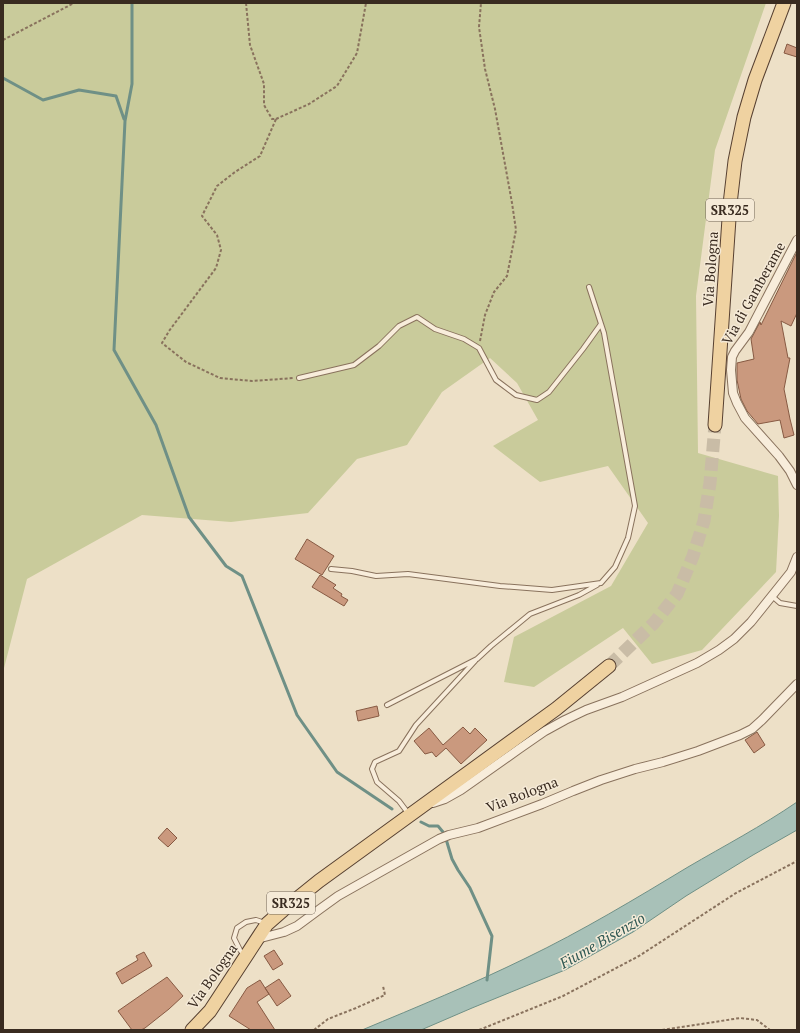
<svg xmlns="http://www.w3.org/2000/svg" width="800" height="1033" font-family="'PT Serif',serif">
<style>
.green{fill:#c9cb9b}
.water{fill:#a8c1b8;stroke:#6f9086}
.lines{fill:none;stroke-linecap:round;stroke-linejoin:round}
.stream{stroke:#6f9086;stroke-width:3}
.building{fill:#ca997e;stroke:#875a43}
.primary-tunnel{stroke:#c9bca6;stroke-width:13;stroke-dasharray:13 6;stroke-linecap:butt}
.service-casing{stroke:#89725d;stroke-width:6}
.minor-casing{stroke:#89725d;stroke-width:10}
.primary-casing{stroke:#574031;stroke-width:15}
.path{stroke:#89725d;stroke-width:2;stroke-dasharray:3 2;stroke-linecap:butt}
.service{stroke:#f8eddb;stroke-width:4}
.minor{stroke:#f8eddb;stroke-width:8}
.primary{stroke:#efd2a1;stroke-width:13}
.labels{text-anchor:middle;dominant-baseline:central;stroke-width:3;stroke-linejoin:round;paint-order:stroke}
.shield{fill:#f5ead7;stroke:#716457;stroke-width:1}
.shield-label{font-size:13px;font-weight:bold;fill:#392b20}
.street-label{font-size:14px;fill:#392b20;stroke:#f5ead7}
.water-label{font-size:15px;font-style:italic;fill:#305954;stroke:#f5ead7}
</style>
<rect width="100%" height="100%" fill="#ede0c7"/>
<path class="green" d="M3 3H766L715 150 696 296 698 453 778 476 779 516 776 572 702 650 652 664 623 628 534 687 504 682 514 637 611 586 648 523 608 466 540 482 493 446 538 420 517 383 490 358 442 392 407 445 357 459 308 513 231 522 142 515 27 579 3 672Z"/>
<path class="water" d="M797 802V830L753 855 686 896 633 932 565 970 472 1008 421 1030H362C417 1007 473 984 526 958 582 931 635 899 688 867 724 846 762 826 797 802Z"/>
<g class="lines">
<path class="stream" d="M132 3V84L125 121 114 350 156 425 189 517 226 566 242 576 297 715 337 772 392 809
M3 78 43 100 79 90 116 96 124 119
M421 822 429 826H438L443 832
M446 839 452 859 458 870 470 888 492 936 487 980"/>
</g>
<path class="building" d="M787 44 797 48V57L784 53Z
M797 252V313L791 326 781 321 788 358H790L784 389 790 419 794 435 784 438 780 420 758 424 747 411 741 399 737 380V363L754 359 751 339 760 322 761 325Z
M307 539 334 556 322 575 295 559Z
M320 575 336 585 333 588 342 594 341 596 348 600 344 606 312 587Z
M377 706 379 716 358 721 356 711Z
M463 727 470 734 475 728 487 740 461 764 446 748 436 757 432 752 425 754 414 741 429 728 443 745Z
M757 732 765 745 754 753 745 740Z
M167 828 177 838 168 847 158 838Z
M274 950 283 964 273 970 264 956Z
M144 952 152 966 122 984 116 973 138 960 136 956Z
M167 977 183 996 169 1009 145 1028 141 1030H132L118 1011Z
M279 979 291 996 277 1006 265 988Z
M260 980 269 994 257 1002 275 1030H251L229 1016 247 988Z"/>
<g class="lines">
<path class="primary-tunnel" d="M609 666 654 623 677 594 693 556 704 521 710 483 715 425"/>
<g class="service-casing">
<path id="service" d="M299 378 354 365 379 346 399 326 417 317 435 329 464 339 479 348 496 380 516 395 537 400 549 392 583 349 601 324
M331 569 352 571 376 576 408 574 500 586 552 590 601 583 615 567 628 538 635 506 604 333 589 287
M772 596 780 603 797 606
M387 705 428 684 477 659 491 646 530 614 579 595 597 585
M408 813 399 801 377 782 372 769 375 762 399 751 416 725 475 661
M244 955 240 950 234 938 237 928 246 922 256 920 265 923"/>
</g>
<g class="minor-casing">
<path id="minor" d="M797 240 749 332 735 351 732 357 731 370 733 393 737 403 745 418 779 456 790 471 797 485
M433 803 445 799 461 790 519 749 545 731 565 720 586 710 622 697 697 663 719 650 734 639 751 622 791 572 797 557
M257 939 284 932 297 926 320 909 338 896 439 839 449 835 478 828 542 804 573 791 601 780 635 769 663 762 698 751 740 735 752 729 762 720 797 684"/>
</g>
<g class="primary-casing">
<path id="primary" d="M715 425 730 204 735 161 744 117 755 80 784 3
M192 1030 210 1011 267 924 283 910 319 881 421 807 556 709 609 666"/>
</g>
<path class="path" d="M246 3 250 45 264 84V105L272 119H276L260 156 235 172 217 186 202 216 217 235 221 250 216 268 169 331 162 343 186 362 220 378 252 381 294 378
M3 40 74 3
M276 119 309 104 337 86 357 53 366 3
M480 341 485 315 494 292 507 276 516 230 512 203 495 109 485 69 479 27 481 3
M314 1030 328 1019 356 1008 385 995 383 986
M479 1030 563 996 639 956 736 893 797 861
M662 1030 740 1018 757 1020 770 1030"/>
<use href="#service" class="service"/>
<use href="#minor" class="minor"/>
<use href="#primary" class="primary"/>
</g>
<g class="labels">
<g class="shield">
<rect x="706" y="199" width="48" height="22" rx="3"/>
<rect x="267" y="892" width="48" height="22" rx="3"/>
</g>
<g class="shield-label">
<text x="730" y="210">SR325</text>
<text x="291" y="903">SR325</text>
</g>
<g class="street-label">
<text transform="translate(710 269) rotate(-86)">Via Bologna</text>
<text transform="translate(753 293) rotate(-61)">Via di Gamberame</text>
<text transform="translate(522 794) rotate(-21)">Via Bologna</text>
<text transform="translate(212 976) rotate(-55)">Via Bologna</text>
</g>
<g class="water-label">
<text transform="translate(602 940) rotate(-30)">Fiume Bisenzio</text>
</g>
</g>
<rect width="800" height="1033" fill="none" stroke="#392b20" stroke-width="8"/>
</svg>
